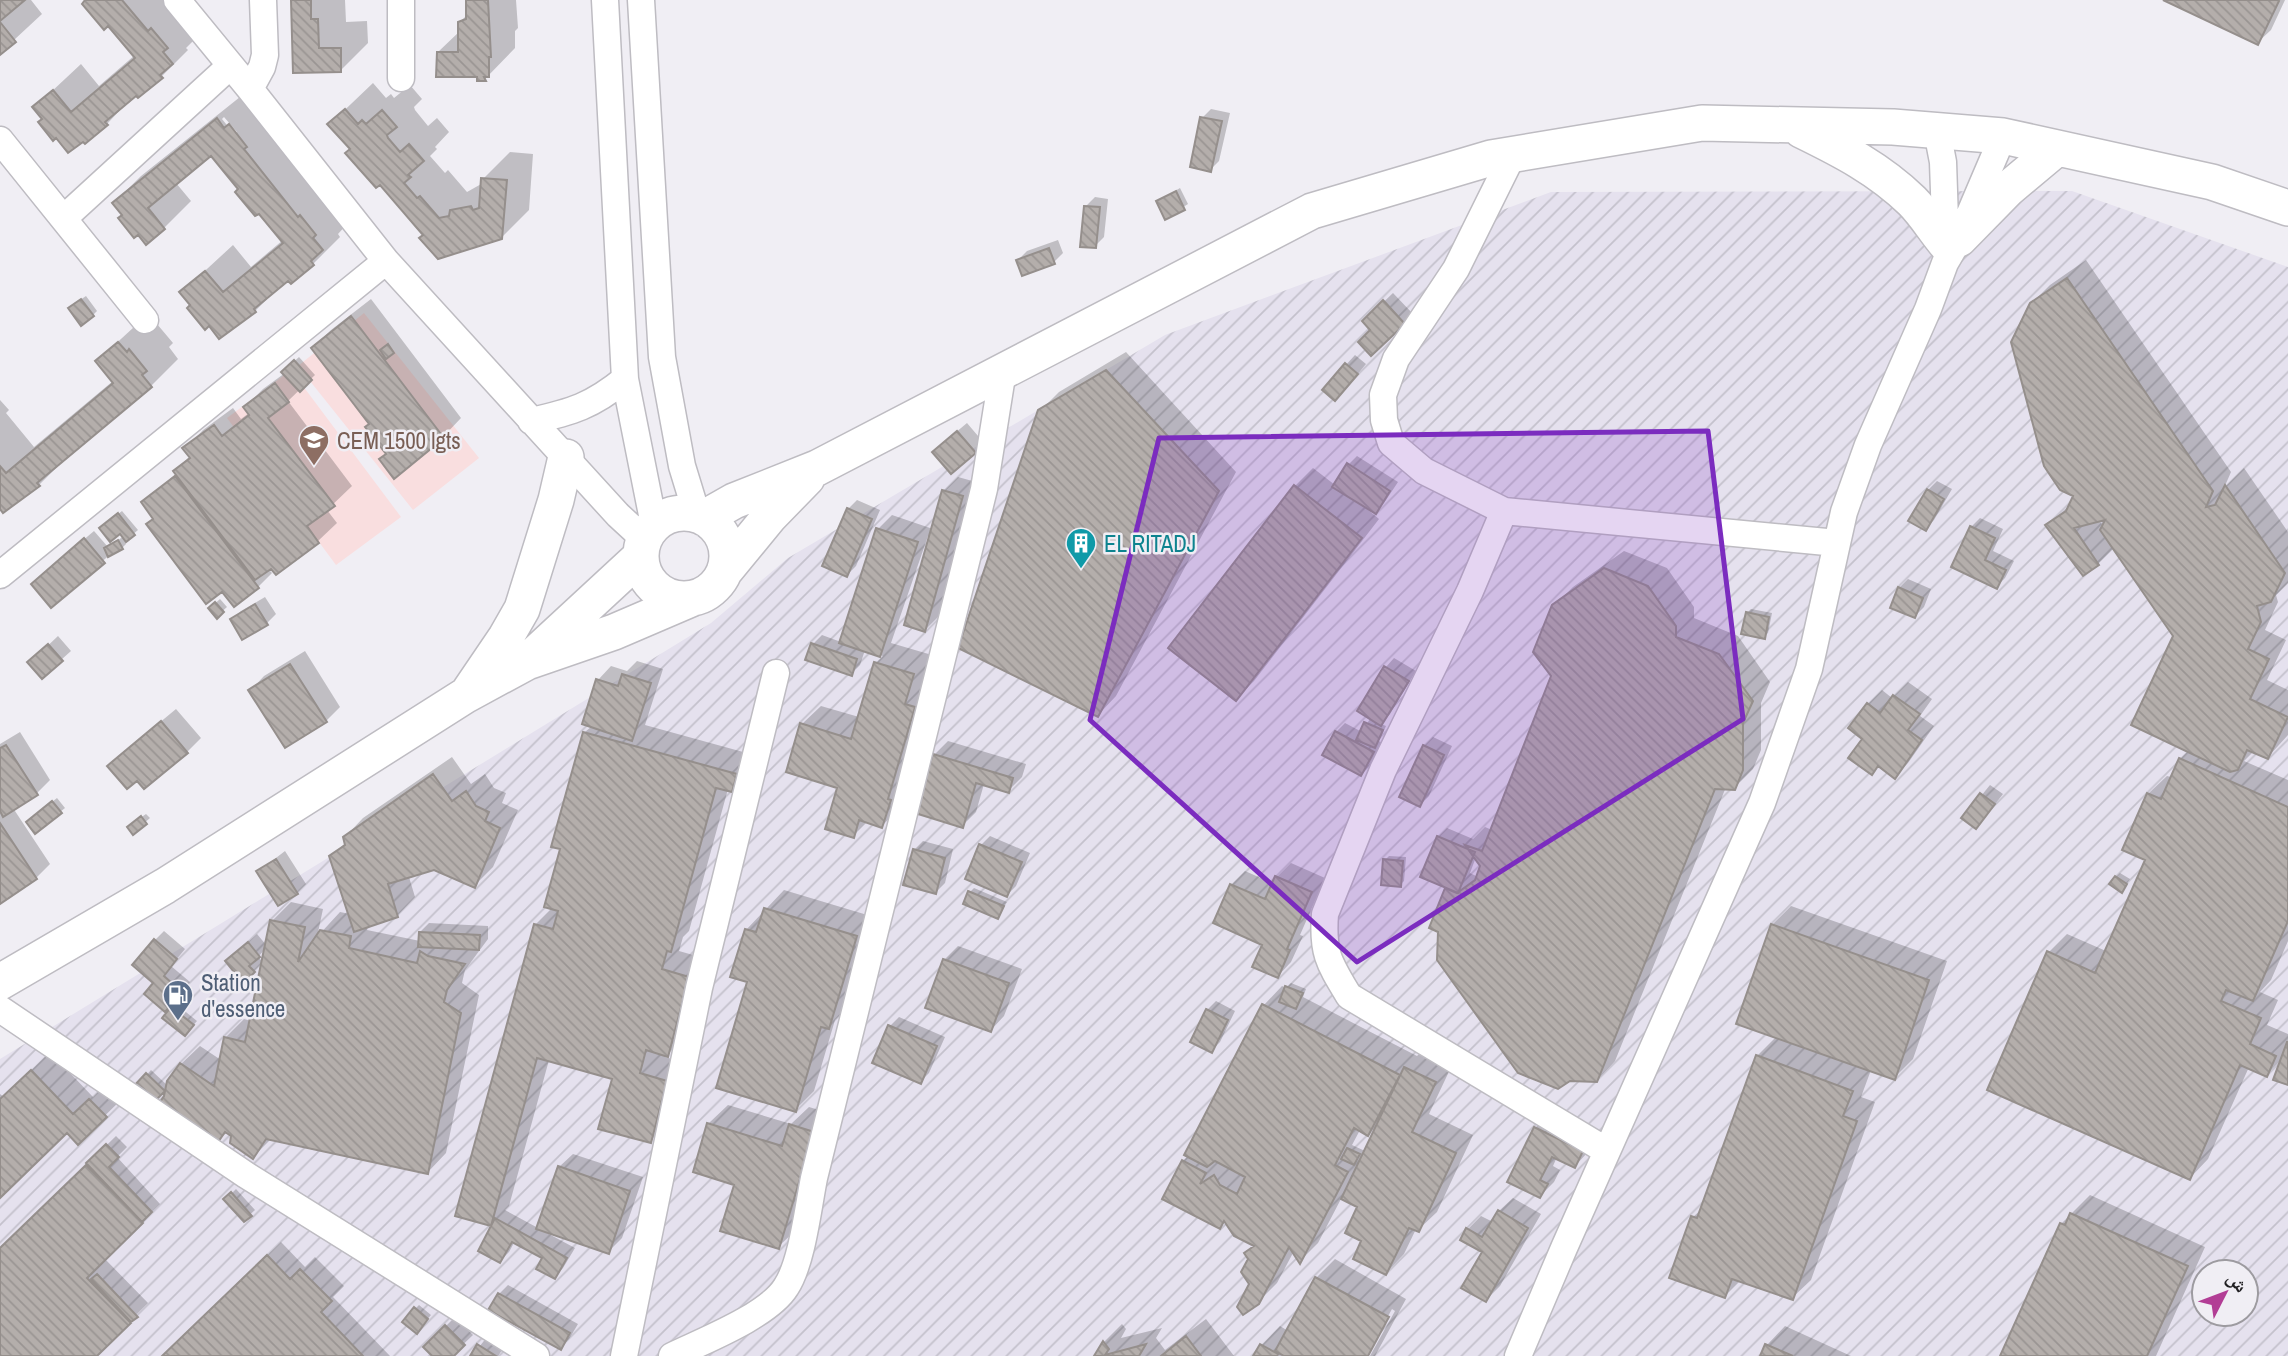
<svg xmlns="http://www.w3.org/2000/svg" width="2288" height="1356" font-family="'Archivo Narrow','Noto Naskh Arabic',sans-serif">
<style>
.industrial{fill:url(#industrial-furrows);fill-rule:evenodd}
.education{fill:#f9dedf}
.shadow{fill:#0003;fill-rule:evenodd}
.building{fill:url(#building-back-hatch);stroke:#958f8c;stroke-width:2}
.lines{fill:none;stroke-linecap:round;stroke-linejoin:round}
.minor-casing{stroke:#bebcc2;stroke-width:29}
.major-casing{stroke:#bebcc2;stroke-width:38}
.minor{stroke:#fff;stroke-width:26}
.major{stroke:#fff;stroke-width:35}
.marked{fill:#7b2cbf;fill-opacity:0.2;stroke:#7b2cbf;stroke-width:5;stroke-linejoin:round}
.labels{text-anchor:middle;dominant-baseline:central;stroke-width:5;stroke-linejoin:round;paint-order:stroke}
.education-label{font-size:23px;fill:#785e54;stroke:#f0eef4;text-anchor:start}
.culture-label{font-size:23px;fill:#0d838f;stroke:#f0eef4;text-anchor:start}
.service-label{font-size:23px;fill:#4e5e75;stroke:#f0eef4;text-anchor:start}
</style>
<defs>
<pattern id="industrial-furrows" width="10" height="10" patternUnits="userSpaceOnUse" patternTransform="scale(1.75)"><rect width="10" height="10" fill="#e5e1ee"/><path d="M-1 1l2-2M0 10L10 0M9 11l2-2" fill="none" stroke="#c4c1cc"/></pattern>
<pattern id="building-back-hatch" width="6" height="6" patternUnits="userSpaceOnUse" patternTransform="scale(1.75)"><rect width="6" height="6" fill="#b4aeab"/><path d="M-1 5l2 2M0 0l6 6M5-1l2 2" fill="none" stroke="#9a9593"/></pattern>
</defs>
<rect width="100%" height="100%" fill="#f0eef4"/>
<path class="industrial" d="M2072 191 2288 267V1356H0V1059L711 623 788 558 1165 335 1551 192ZM2204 1272H2246V1314H2204Z"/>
<path class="education" d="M364 313 479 458 413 510 298 366Z
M291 370 401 517 336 565 227 418Z"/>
<path class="shadow" d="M0 0H31L42 14 0 53Z
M87 0H171L199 35 186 48 188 50 161 77 136 93 107 124 44 118 35 107 81 64 99 86 135 55Z
M293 0H345L346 22 367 21 368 43 341 70 295 71Z
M467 0H516L518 28 515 31V48L485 79 438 52 460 31V22L468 14Z
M2167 0H2285L2271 30 2257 43Z
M373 83 386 98 391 94 394 98 410 85 422 99 414 107 415 110 428 126 437 118 449 132 435 147 437 149 430 156 445 173 448 170 467 192 483 183V179L510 152 533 154 529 210 501 238 425 235 330 124Z
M245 93 349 222 338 234 340 237 313 264 291 281 289 278 255 311 220 337 182 292 233 245 251 267 283 240 212 154 176 183 191 201 164 228 124 215 114 203 141 176ZM224 117 237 132 235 135 222 119Z
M1211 109 1230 113 1219 161 1210 170 1202 118Z
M1180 188 1188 204 1166 218 1158 201Z
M1095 197 1108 199 1104 237 1095 246 1086 206Z
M1058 240 1063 253 1054 262 1023 274 1018 260 1027 251Z
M2086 260 2231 472 2224 488 2244 468 2288 532V583L2276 595 2278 602 2265 630 2286 640 2267 680 2288 690V735L2268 757 2254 751 2244 761 2288 780V941L2271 980 2260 992 2278 1000 2267 1025 2288 1034V1083L2283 1058 2266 1075 2249 1067 2208 1159 2190 1178 2049 952 2067 934 2106 951 2147 859 2148 794 2167 776 2171 777 2180 759 2189 750 2175 636 2114 548 2098 564 2048 525 2072 503 2076 495 2031 304 2050 285ZM2109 517 2104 527 2099 520Z
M1393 293 1413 314 1371 354 1373 330 1364 321Z
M86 296 97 311 93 315 74 304Z
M371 299 461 418 443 437 388 453 371 424 313 348 331 330Z
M146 316 155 326 157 324 173 343 169 347 178 359 151 386 66 458 39 485 0 506V400L9 410 6 413 34 447 113 381 97 361Z
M1126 352 1236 472 1116 696 1098 715 1040 411 1059 392Z
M1355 355 1366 364 1344 390 1324 389Z
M299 357 315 375 288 401 352 486 327 510 337 523 318 541 276 573 271 566 268 569 272 573 258 587 155 518 143 502 177 473 175 471 190 456 185 449 203 430 233 408 241 419 249 413 245 407 263 389 285 373 283 372Z
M967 423 984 443 975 452 943 443Z
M1357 456 1398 482 1384 503 1375 512 1368 507 1367 509 1379 519 1254 681 1236 699 1295 486 1313 468 1335 485 1348 465Z
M958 477 976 482 939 616 925 630 931 537 928 536 891 643 932 655 900 807 882 826 868 821 853 836 839 786 802 724 821 706 859 717 876 663 883 656 865 650 860 665 851 674 813 644 822 635 841 642 878 529 892 515 933 529 944 491Z
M1937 481 1952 489 1934 520 1925 529 1911 520 1928 490Z
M857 500 880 510 856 566 847 575 848 509Z
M122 511 138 530 125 541 126 544 122 548 113 552 51 606 42 575 94 531 108 547 124 536 120 531 105 524Z
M1980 518 2003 529 1993 551 2014 561 2005 578 1996 587 1953 566 1971 527Z
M1624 551 1667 568 1694 607V618L1738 636 1770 682 1761 703V750L1753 769 1734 788 1726 787 1615 1061 1597 1080 1447 889 1449 887 1438 837 1447 828 1473 839 1485 827 1492 830 1553 676 1554 606 1573 587ZM1476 857 1482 866 1476 876 1470 873Z
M1908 579 1931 589 1924 607 1915 616 1899 588Z
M265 597 276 614 267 623 232 620 241 611Z
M220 599 227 607 217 616 210 608Z
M1751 609 1772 613 1768 633 1764 637 1747 613Z
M58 636 71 651 42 677 39 654Z
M305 651 340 707 326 721 286 746 251 690 264 676Z
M1394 658 1416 671 1390 714 1381 724 1386 726 1379 741 1382 743 1370 765 1361 774 1336 732 1345 723 1362 732 1371 717 1386 667Z
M637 661 663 669 645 725 754 755 750 772 731 790 728 789 689 931 683 937 679 951 707 959 686 1036 665 1057 685 1063 669 1123 650 1141 614 1078 549 1060 509 1206 505 1210 538 1228 559 1167 573 1154 643 1177 622 1238 608 1252 545 1232 575 1248 563 1268 555 1277 544 1258 515 1241 509 1252 500 1261 480 1250 497 1219 490 1224 535 925 552 908 562 848 553 846 585 732 592 726 598 680 611 666 627 671Z
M1908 682 1932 699 1920 716 1934 726 1908 763 1895 776 1864 739 1868 704 1882 690 1892 698Z
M176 709 201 738 187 752 123 753Z
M20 732 50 780 36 794 13 808 50 864 36 878 0 902V744Z
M1433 737 1452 746 1429 796 1420 805 1424 746Z
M948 741 1026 764 1022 777 1008 791 984 784 976 812 962 826 934 755Z
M452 757 471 784 485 774 494 788 506 793 502 803 518 810 493 867 475 885 434 868 409 877 415 897 397 916 368 925 367 930 420 941V932L429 923 488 926V939L465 970 462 983 479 995 446 1153 428 1172 271 1139 253 1157 227 1132 213 1146 181 1064 200 1046 221 1060 225 1038 244 1019 251 1021 266 948 258 957 263 962 254 971 227 961 257 934 267 946 272 921 291 902 323 909 317 937 340 912 350 914 331 857 346 842 345 837 363 818Z
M1990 785 2003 794 1984 818 1964 817Z
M57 798 65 808 36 831 32 818Z
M146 814 150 818 134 832 133 823Z
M990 836 1030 853 1016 886 1007 895 981 845Z
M923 841 953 849 945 883 936 892 914 850Z
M285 851 306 884 297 893 259 871Z
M1389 856 1406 857 1404 881 1400 885 1385 860Z
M1291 863 1325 878 1300 935 1303 936 1291 962 1278 976 1264 944 1231 885 1245 871 1274 884 1277 877Z
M2120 873 2130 879 2125 886 2116 877Z
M974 888 1007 902 998 917 970 892Z
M784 890 874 917 847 1008 835 1020 814 1091 795 1110 749 981 746 930Z
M1791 906 1947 961 1913 1059 1894 1078 1871 1070 1861 1097 1875 1102 1811 1280 1792 1298 1741 1280 1725 1296 1693 1217 1703 1208 1757 1056 1777 1036 1772 925Z
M164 931 185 949 171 966 190 982 174 1001 156 983 155 940Z
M958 946 1022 969 1004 1016 991 1030 927 1007 944 960Z
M1291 983 1306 989 1303 997 1417 1056 1424 1049 1453 1063 1429 1114 1473 1135 1437 1212 1418 1230 1416 1229 1404 1254 1386 1273 1364 1240 1360 1206 1342 1197 1318 1243 1300 1261 1294 1251 1277 1283 1258 1302 1251 1284 1250 1259 1246 1253 1255 1245 1226 1221 1220 1227 1183 1161 1189 1155 1187 1154 1264 1005 1282 986 1286 988ZM1377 1125 1365 1151 1352 1145 1360 1130 1368 1134Z
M1216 1001 1235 1011 1220 1042 1211 1051 1207 1010Z
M176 1004 197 1021 189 1030 172 1008Z
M899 1017 945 1037 929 1073 921 1081 890 1026Z
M50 1052 93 1097 108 1082 124 1097 78 1142 67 1131 0 1195V1094L4 1097Z
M151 1070 168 1086 152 1102 136 1087Z
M728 1105 791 1124 809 1107 832 1114 797 1229 778 1247 736 1183 695 1171 709 1123Z
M1549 1114 1588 1152 1575 1166 1557 1157 1553 1166 1560 1170 1554 1182 1540 1196 1535 1128Z
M116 1136 127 1147 117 1157 160 1204 104 1258 148 1303 94 1356H0V1250Z
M236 1189 255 1210 244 1220 226 1199Z
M2090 1195 2205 1247 2156 1356H2002L2061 1224Z
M1513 1198 1541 1214 1500 1286 1486 1300 1484 1251 1468 1229 1481 1216 1493 1222 1499 1211Z
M281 1242 305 1267 315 1257 344 1286 333 1297 390 1356H164Z
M1335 1259 1406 1299 1375 1356H1370L1395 1311 1392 1309 1366 1356H1255L1262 1345 1280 1326 1288 1331 1316 1278Z
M508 1285 578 1324 569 1339 560 1348 499 1294Z
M419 1305 431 1315 420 1328 415 1309Z
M455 1317 473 1335 451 1356H434L425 1347Z
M1206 1319 1234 1356H1096L1104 1342 1122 1324 1126 1329 1121 1338 1162 1328 1156 1338 1165 1350Z
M1785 1326 1851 1356H1762L1767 1345Z
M487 1337 504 1347 498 1356H472Z"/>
<path class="building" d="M0 0H25L0 21Z
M122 0 148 31 151 28 168 48 163 52 173 64 160 75 163 78 138 98 136 96 105 122 108 125 85 144 83 142 68 153 56 138 53 141 38 122 42 119 32 107 53 90 71 112 135 58 108 26 104 30 82 4 85 0Z
M291 0H311V19H318L319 48H341V72L293 73Z
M466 0H488L491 57H489V77H484L486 81H477V77H436L437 52H458V22L466 19Z
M2163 0H2277L2279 1 2258 45Z
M0 22 16 42 0 55Z
M345 109 358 124 362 120 366 124 382 110 397 127 387 135 388 138 400 152 409 144 424 161 408 175 411 177 404 183 417 198 420 196 439 218 449 216 450 210 471 206 473 210 479 208 481 178 507 180 502 239 438 259 419 238 423 235 380 185 376 188 345 153 350 149 327 124Z
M1200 117 1222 121 1211 172 1190 167Z
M217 118 224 128 229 124 247 147 244 149 298 217 300 215 316 235 313 238 323 250 311 261 314 265 291 284 288 281 254 309 256 312 219 339 209 326 205 330 187 308 190 305 179 292 205 271 223 292 283 243 259 214 255 216 235 192 238 189 211 156 148 208 165 229 146 245 138 235 134 238 118 218 122 215 112 203Z
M1176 191 1185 210 1165 220 1156 201Z
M1084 206 1100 207 1096 248 1080 247Z
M1049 248 1055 264 1022 276 1016 260Z
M2067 278 2213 491 2206 507 2215 505 2225 485 2285 573 2271 602 2257 606 2261 622 2248 649 2269 659 2250 699 2288 717 2268 759 2247 750 2238 770 2230 772 2131 725 2173 636 2100 530 2105 520 2074 528 2099 565 2083 576 2045 525 2066 511 2073 496 2060 490 2044 466 2011 342 2030 303Z
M81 299 94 316 81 326 68 308Z
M1383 300 1405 324 1371 356 1358 342 1370 330 1362 321Z
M351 316 444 438 394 479 379 459 386 454 365 427 369 424 311 348Z
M118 342 127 352 129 349 147 371 142 375 152 387 37 483 40 486 3 513 0 509V466L6 473 113 383 95 361Z
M388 344 394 353 386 359 380 350Z
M294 360 312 380 300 392 281 372Z
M1345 363 1358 374 1335 401 1322 390Z
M1106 370 1219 491 1098 717 958 648 1038 410Z
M275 383 289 402 268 418 335 506 307 526 319 543 276 575 271 569 255 580 173 471 190 458 182 448 214 425 222 436 249 415 243 407Z
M957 431 976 453 951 474 932 452Z
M1347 463 1390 491 1376 514 1332 487Z
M175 476 259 588 234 607 222 592 206 604 146 524 153 519 141 502Z
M1294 485 1362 538 1236 701 1168 648Z
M1927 489 1944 499 1926 531 1908 521Z
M942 490 963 496 925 632 904 625Z
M847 508 872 519 847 577 822 566Z
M118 513 135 535 126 542 120 534 110 542 99 528Z
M1970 526 1995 538 1985 560 2006 570 1997 589 1951 567Z
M876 528 918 542 880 657 839 643Z
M84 538 105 563 51 608 31 584Z
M118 540 123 549 108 557 104 548Z
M1604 568 1648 586 1676 626V637L1719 654 1753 701 1743 723V770L1735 790 1715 789 1597 1082 1570 1081 1558 1089 1518 1073 1437 960 1438 932 1429 928 1445 888 1457 893 1475 880 1480 866 1465 845 1482 851 1551 676 1533 652 1552 605Z
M1898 587 1923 598 1915 618 1890 608Z
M215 602 224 612 217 619 208 608Z
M255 604 268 625 242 640 230 619Z
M1746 612 1769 617 1765 639 1741 634Z
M811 643 857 659 852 676 805 660Z
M48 644 63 661 42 679 27 662Z
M874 662 914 674 905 704 915 707 888 799 891 800 882 828 859 820 854 838 825 829 837 788 786 772 800 723 851 739Z
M290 664 327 722 285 748 248 690Z
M1384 666 1409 681 1381 726 1357 711Z
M622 674 651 683 632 741 582 724 596 679 618 686Z
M1893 695 1920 714 1908 730 1922 740 1895 779 1878 766 1872 775 1848 758 1862 739 1848 728 1867 703 1880 713Z
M161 721 188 753 144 789 137 781 127 789 107 766Z
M1364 722 1383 730 1375 748 1356 740Z
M1335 731 1374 752 1361 776 1322 755Z
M583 732 737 774 732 792 716 788 671 952 667 951 662 969 689 977 668 1057 646 1050 640 1073 667 1081 651 1143 598 1129 612 1079 537 1058 491 1226 455 1216 534 924 553 929 558 911 544 907 560 849 551 847Z
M6 745 38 795 3 817 0 811V748Z
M1423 745 1444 755 1420 807 1399 797Z
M933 754 1013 778 1009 793 976 783 963 828 915 813Z
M2179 758 2288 807V921L2253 1001 2226 990 2221 1001 2261 1018 2250 1044 2276 1056 2267 1077 2240 1065 2190 1180 1987 1090 2047 951 2095 973 2145 860 2122 850 2147 793 2161 799Z
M433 774 452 801 466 791 476 806 489 812 485 821 500 828 475 888 434 870 388 884 398 917 354 932 329 856 345 845 343 837Z
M1980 793 1995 804 1976 829 1961 818Z
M52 801 62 813 35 834 26 822Z
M141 816 147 824 133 835 127 827Z
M0 823 37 879 0 904Z
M1437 836 1475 852 1458 893 1420 877Z
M979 844 1022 862 1007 897 965 879Z
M913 849 945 858 936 894 903 885Z
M276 859 298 894 278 906 256 871Z
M1383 859 1403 861 1401 887 1381 885Z
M1275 876 1312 892 1287 949 1290 950 1278 978 1252 967 1262 945 1213 923 1230 884 1265 899Z
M2115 876 2127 884 2122 893 2109 884Z
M968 891 1004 906 998 919 963 904Z
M764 908 857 936 829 1029 821 1027 796 1112 716 1088 747 982 730 977 745 929 756 932Z
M270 920 305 927 298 962 320 930 351 936 349 948 417 963 420 951 428 956 465 964 447 990 444 1002 461 1013 428 1174 266 1139 253 1159 230 1143 231 1136 225 1132 214 1148 156 1108 164 1096 167 1081 180 1063 214 1086 224 1037 245 1042Z
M1771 924 1929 980 1895 1080 1736 1024Z
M419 932 480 935 479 950 418 947Z
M154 939 177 959 164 976 182 992 165 1012 144 994 153 983 132 965Z
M248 942 260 957 249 966 255 972 243 983 225 961Z
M943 959 1009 983 991 1032 925 1008Z
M1285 986 1303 993 1296 1009 1279 1002Z
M1262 1004 1400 1075 1368 1136 1354 1128 1335 1165 1348 1172 1300 1264 1289 1247 1259 1304 1243 1315 1237 1307 1249 1284 1241 1272 1248 1259 1244 1253 1254 1246 1234 1236 1224 1221 1220 1229 1162 1199 1182 1160 1206 1173 1200 1184 1214 1175 1220 1185 1237 1194 1245 1177 1215 1161 1207 1167 1184 1155Z
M171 1007 194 1025 185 1036 162 1018Z
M1206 1009 1228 1020 1212 1053 1190 1042Z
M888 1025 937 1046 921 1084 872 1063Z
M2287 1042H2288V1085L2273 1080Z
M1756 1055 1853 1091 1843 1116 1857 1121 1793 1300 1732 1279 1725 1298 1669 1278 1691 1216 1697 1218Z
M1404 1067 1436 1082 1412 1132 1456 1153 1419 1232 1409 1228 1386 1275 1353 1259 1361 1241 1345 1233 1357 1207 1341 1199Z
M31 1070 73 1114 89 1099 107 1117 78 1145 67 1133 0 1198V1099Z
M146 1073 165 1091 152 1104 133 1087Z
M707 1123 782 1146 789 1124 814 1132 779 1249 720 1231 734 1185 693 1172Z
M1534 1127 1583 1151 1575 1168 1552 1157 1540 1180 1548 1184 1540 1198 1507 1182Z
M106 1144 119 1157 109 1167 152 1212 142 1222 86 1163Z
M1347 1148 1360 1154 1354 1165 1341 1159Z
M86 1165 143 1223 87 1278 131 1323 97 1356H0V1248Z
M558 1166 630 1191 609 1254 536 1229Z
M231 1192 252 1216 244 1222 223 1199Z
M1498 1210 1528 1228 1486 1302 1461 1288 1482 1252 1460 1240 1466 1228 1482 1237Z
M2070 1213 2188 1266 2147 1356H2000L2060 1223 2065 1225Z
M495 1218 567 1258 555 1279 536 1269 542 1258 512 1242 500 1263 478 1251Z
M267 1255 290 1279 300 1269 332 1301 321 1312 363 1356H162Z
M97 1274 138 1317 131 1322 91 1279Z
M1315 1277 1389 1317 1368 1356H1284L1275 1351Z
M498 1293 570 1333 561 1350 488 1310Z
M414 1307 428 1319 417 1334 402 1322Z
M445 1325 465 1345 454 1356H432L423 1347Z
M1186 1336 1201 1356H1161Z
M1103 1341 1109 1349 1105 1355 1146 1344 1139 1356H1094Z
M477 1344 496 1356H470Z
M1260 1344 1278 1354 1277 1356H1253Z
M1765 1344 1793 1356H1760Z"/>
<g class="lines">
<g class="minor-casing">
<path id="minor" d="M177 0 250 89 386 261 618 515 644 539
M401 0V78
M605 0 625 379 654 525
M641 0 662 357 682 466 697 515
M250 89 262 67 265 55 263 0
M1937 131 1943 162 1946 250
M0 140 145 320
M1513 154 1456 269 1396 359 1383 395 1384 420 1391 443 1424 471 1504 511 1837 543
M64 218 230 66
M531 421C572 412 592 406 625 379
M1504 511 1470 591 1383 770 1325 914C1322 953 1329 963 1349 996L1607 1151
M0 575 386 261
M0 1009 246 1175 536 1356
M624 1356 699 988 776 673
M672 1356C703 1341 768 1316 786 1287 802 1263 808 1208 814 1178L984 489 1003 370
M1518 1356 1564 1248 1762 803 1809 669 1844 512 1868 445 1928 309 1945 263 1959 239 2003 136"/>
</g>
<g class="major-casing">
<path id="major" d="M1801 130C1842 150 1879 169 1912 201 1925 214 1935 231 1947 245
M1959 239 2008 189 2057 148
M641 556a43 43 0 1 1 86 0a43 43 0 1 1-86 0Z
M704 518 734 501 817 468 1312 211 1491 158 1702 123 1893 127 2003 136 2212 182 2288 208
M724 572 770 516 807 478
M534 655 640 557
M470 690 506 637 522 609 556 500 566 457
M0 982 165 886 466 695 527 662 614 632 691 599"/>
</g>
<use href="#minor" class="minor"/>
<use href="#major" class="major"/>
</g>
<path class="marked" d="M1708 431 1743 719 1357 962 1090 720 1159 438Z"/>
<defs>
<g id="school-pin" transform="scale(1.575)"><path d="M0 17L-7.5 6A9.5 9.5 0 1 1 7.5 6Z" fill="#8d6e63" stroke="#f0eef4"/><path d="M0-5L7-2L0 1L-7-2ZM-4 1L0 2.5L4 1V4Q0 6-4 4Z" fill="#fff"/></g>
<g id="building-pin" transform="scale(1.575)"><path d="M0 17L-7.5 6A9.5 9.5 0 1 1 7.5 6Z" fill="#0f9aa8" stroke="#f0eef4"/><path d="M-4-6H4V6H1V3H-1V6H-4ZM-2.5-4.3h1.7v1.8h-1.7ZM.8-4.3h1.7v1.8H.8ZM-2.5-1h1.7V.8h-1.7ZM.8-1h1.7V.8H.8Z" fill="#fff"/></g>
<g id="fuel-pin" transform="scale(1.575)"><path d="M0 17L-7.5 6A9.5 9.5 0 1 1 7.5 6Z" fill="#5c6f8a" stroke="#f0eef4"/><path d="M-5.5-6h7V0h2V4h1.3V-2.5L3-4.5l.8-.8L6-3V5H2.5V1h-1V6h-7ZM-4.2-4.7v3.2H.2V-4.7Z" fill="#fff"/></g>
</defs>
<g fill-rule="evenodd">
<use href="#school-pin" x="314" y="440"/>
<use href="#building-pin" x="1081" y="543"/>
<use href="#fuel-pin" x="178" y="995"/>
</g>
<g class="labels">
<g class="education-label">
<text x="337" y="440">CEM 1500 lgts</text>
</g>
<g class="culture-label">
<text x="1104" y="543">EL RITADJ</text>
</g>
<g class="service-label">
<text x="201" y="982">Station<tspan x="201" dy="26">d'essence</tspan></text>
</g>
</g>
<g transform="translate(2225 1293) rotate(48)"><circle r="33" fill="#f0eef4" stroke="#9d9ba0" stroke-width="2"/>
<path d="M0-5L12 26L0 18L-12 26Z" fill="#b23d95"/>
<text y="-10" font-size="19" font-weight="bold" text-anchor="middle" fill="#201f22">ش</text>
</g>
</svg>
